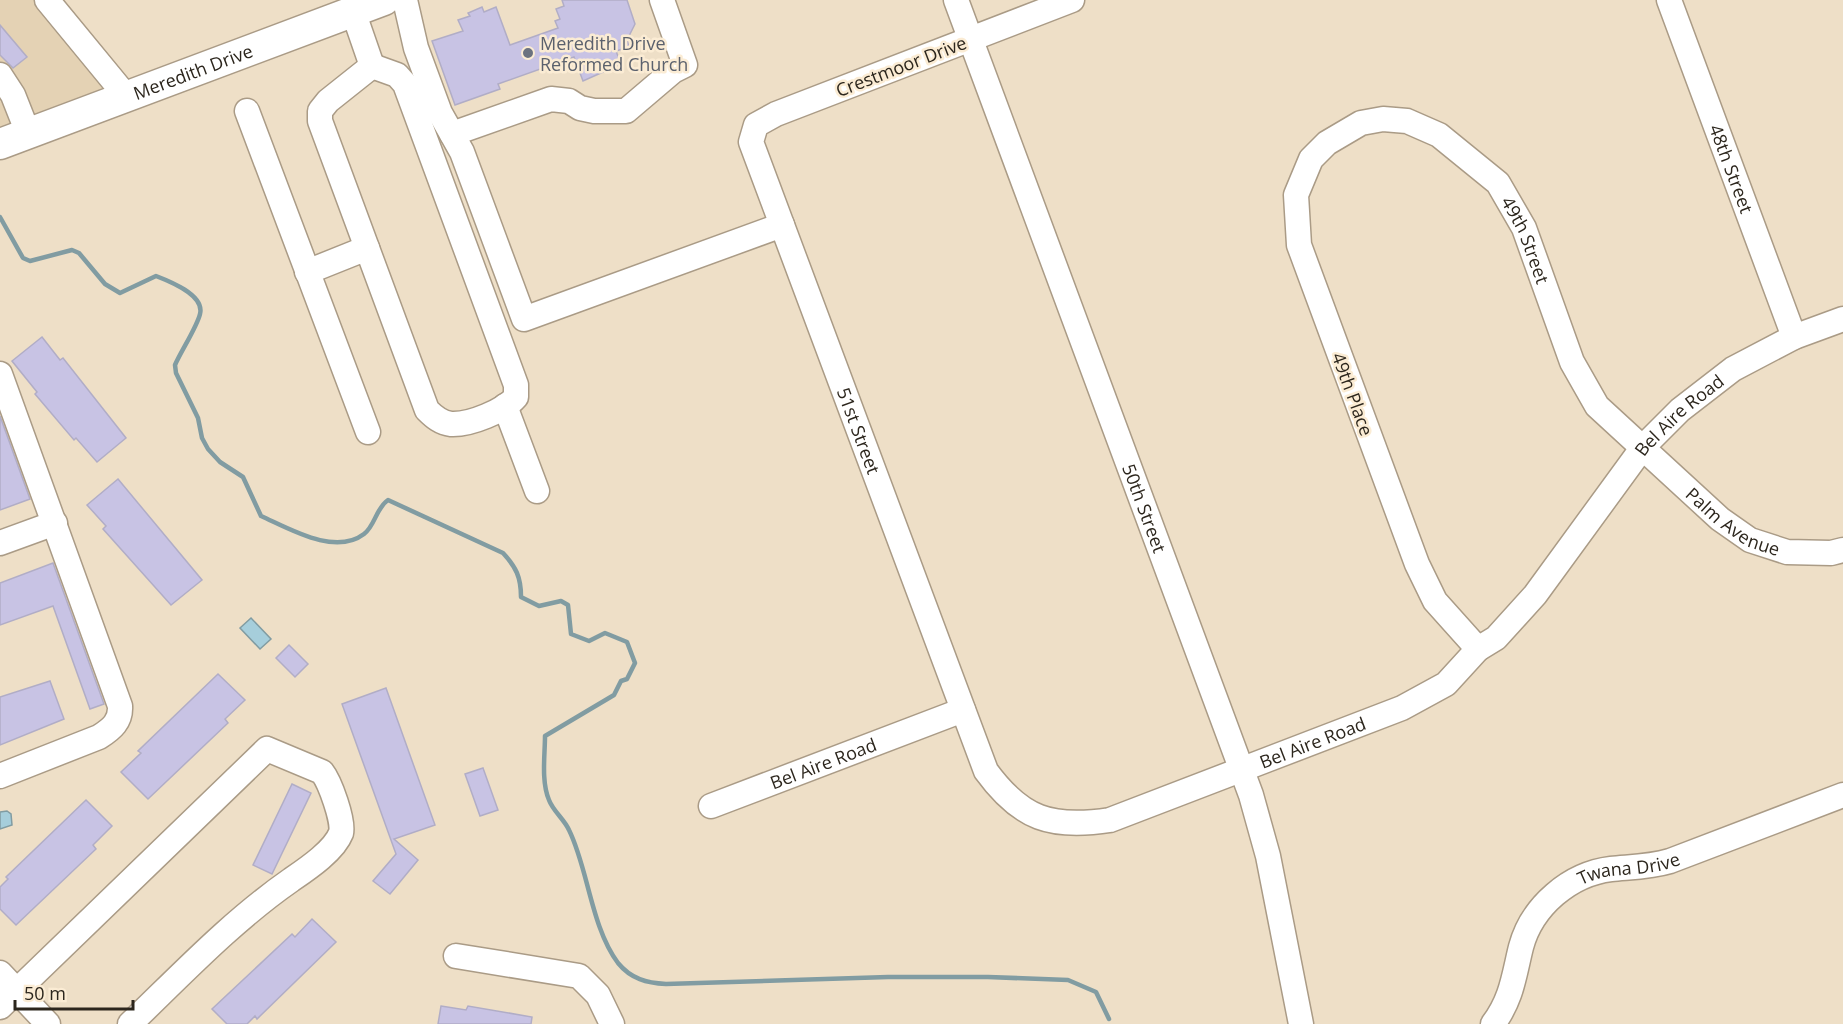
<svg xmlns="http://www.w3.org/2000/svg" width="1843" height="1024" font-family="'Open Sans',sans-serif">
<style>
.built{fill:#e4d2b4}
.water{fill:#a6cedb;stroke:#819ca2;stroke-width:1.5}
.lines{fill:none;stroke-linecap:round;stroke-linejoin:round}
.stream{stroke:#819ca2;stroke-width:4.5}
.building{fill:#c8c3e4;stroke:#b1adc6;stroke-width:1.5}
.minor-casing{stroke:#aa9b86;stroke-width:27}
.major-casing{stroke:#aa9b86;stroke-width:33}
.minor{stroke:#fff;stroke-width:24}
.major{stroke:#fff;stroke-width:30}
.worship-dot{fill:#6b7280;stroke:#fbecd4;stroke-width:2}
.labels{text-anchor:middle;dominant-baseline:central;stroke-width:5;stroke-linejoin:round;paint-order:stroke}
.worship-label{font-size:18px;fill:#5b616d;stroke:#fbecd4;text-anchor:start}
.street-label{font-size:18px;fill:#2c261d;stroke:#fbecd4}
</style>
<rect width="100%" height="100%" fill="#eedfc7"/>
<path class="built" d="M0 0H47L126 96 0 144Z"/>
<path class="water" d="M251 618 271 639 260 649 240 628Z
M7 811 11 814 12 825 0 829V812Z"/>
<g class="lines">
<path class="stream" d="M0 217 23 258 30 261 72 250 79 253 105 284 120 293 156 276C169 281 205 295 200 314 197 327 181 351 175 365L176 373 198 418 202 438 208 449 220 462 243 477 261 516C290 529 335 556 364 534 375 526 376 508 388 500L503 553C516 567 521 577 521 597L539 606 561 601 568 605 571 634 589 641 605 633 627 642 635 663 627 679 621 681 614 695 545 736C545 755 541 781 549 800 553 811 564 819 569 830 588 868 591 927 618 963 631 979 647 983 666 984L888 977H988L1068 980 1096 992 1109 1019"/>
</g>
<path class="building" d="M562 0H627L635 24 627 40 629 47 616 51 621 64 583 81 574 57 498 84 500 89 455 105 432 41 463 31 458 20 470 16 468 13 482 7 484 12 496 7 510 45 558 28 555 21 560 19 556 9 564 6Z
M0 25 27 57 13 68 0 55Z
M42 337 60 360 63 358 126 438 97 462 76 438 74 440 35 394 37 392 12 361Z
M0 416 30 499 0 510Z
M118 479 202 580 171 605 103 529 106 526 87 505Z
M53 563 104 704 90 709 53 606 0 625V583Z
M289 645 308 664 295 677 276 658Z
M218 674 245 700 225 719 228 723 148 799 121 772 141 753 138 751Z
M50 681 64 719 0 745V697Z
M386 688 435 825 394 839 418 860 390 894 373 881 396 854 342 704Z
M483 768 498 810 480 816 465 774Z
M292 784 311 793 272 874 253 865Z
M86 800 112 826 93 845 96 849 16 925 0 909V887L8 879 6 877Z
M312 919 336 942 257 1019 255 1016 247 1024H227L212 1009 292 934 295 937Z
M441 1006 466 1010 468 1006 532 1017 531 1024H438Z"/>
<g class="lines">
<g class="minor-casing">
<g id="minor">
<path d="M47 0 126 96"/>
<path d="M405 0 416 48 440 113 462 152 524 319 782 225"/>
<path id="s1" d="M956 0 1251 795 1268 856 1301 1024"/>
<path id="s2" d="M1072 0 776 114 756 125 751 142 986 771C1021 819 1051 829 1110 820L1402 708 1446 684 1478 649 1496 638 1535 595 1643 447 1680 410 1733 369 1794 337 1843 319"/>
<path id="s3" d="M1669 0 1794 337"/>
<path d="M353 11 372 66"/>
<path d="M372 66 397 75 405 84 516 385V397C504 411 470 425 451 424 441 423 434 417 427 410L320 121V111L328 101Z"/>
<path d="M0 75 13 95 28 133"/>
<path d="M247 111 368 432"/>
<path d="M452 134 551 99 569 101 580 108 594 111H626L673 71 685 65 662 0"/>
<path d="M307 272 367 248"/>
<path d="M0 374 120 706C121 721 112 729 99 737L0 776"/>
<path d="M505 406 537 491"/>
<path d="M0 543 55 523"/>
<path id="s4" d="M1478 649 1435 601 1417 564 1299 245 1296 195 1311 159 1327 143 1361 123 1383 119 1407 121 1439 135 1498 183 1524 228 1572 362 1597 406 1720 519 1750 540 1787 552 1831 553 1843 550"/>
<path id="s5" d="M711 806 963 710"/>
<path d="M456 956 579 976 598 995 612 1024"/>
<path d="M0 973 48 1024"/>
<path d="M0 1007 267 749 322 772C330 782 344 821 341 833 334 851 307 869 291 880 232 921 182 974 130 1024"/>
<path id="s6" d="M1493 1024C1512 999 1514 975 1521 947 1532 906 1570 874 1611 869 1631 867 1650 867 1670 861L1843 795"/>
</g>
</g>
<g class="major-casing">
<g id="major">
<path id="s7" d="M0 144 384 0"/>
</g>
</g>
<use href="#minor" class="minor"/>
<use href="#major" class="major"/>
</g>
<circle class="worship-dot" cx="528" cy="53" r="6"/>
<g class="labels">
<g class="worship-label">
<text x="540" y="43">Meredith Drive<tspan x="540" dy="21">Reformed Church</tspan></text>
</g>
<g class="street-label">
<text transform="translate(901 66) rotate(-21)">Crestmoor Drive</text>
<text stroke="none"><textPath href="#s7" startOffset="206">Meredith Drive</textPath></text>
<text stroke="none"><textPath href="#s3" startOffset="180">48th Street</textPath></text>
<text stroke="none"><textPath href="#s4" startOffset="818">49th Street</textPath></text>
<text transform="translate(1353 394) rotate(70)">49th Place</text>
<text stroke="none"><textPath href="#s2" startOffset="1893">Bel Aire Road</textPath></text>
<text stroke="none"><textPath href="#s2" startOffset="666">51st Street</textPath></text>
<text stroke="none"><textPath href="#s1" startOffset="542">50th Street</textPath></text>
<text stroke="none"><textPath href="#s4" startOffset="1179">Palm Avenue</textPath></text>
<text stroke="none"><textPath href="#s2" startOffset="1389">Bel Aire Road</textPath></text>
<text stroke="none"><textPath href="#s5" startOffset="120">Bel Aire Road</textPath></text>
<text stroke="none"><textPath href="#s6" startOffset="226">Twana Drive</textPath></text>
</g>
</g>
<path d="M15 1000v9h118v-9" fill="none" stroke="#2c261d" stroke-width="3"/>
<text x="24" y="1000" font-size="18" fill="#2c261d" stroke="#fbecd4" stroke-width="4.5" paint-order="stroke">50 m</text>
</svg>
